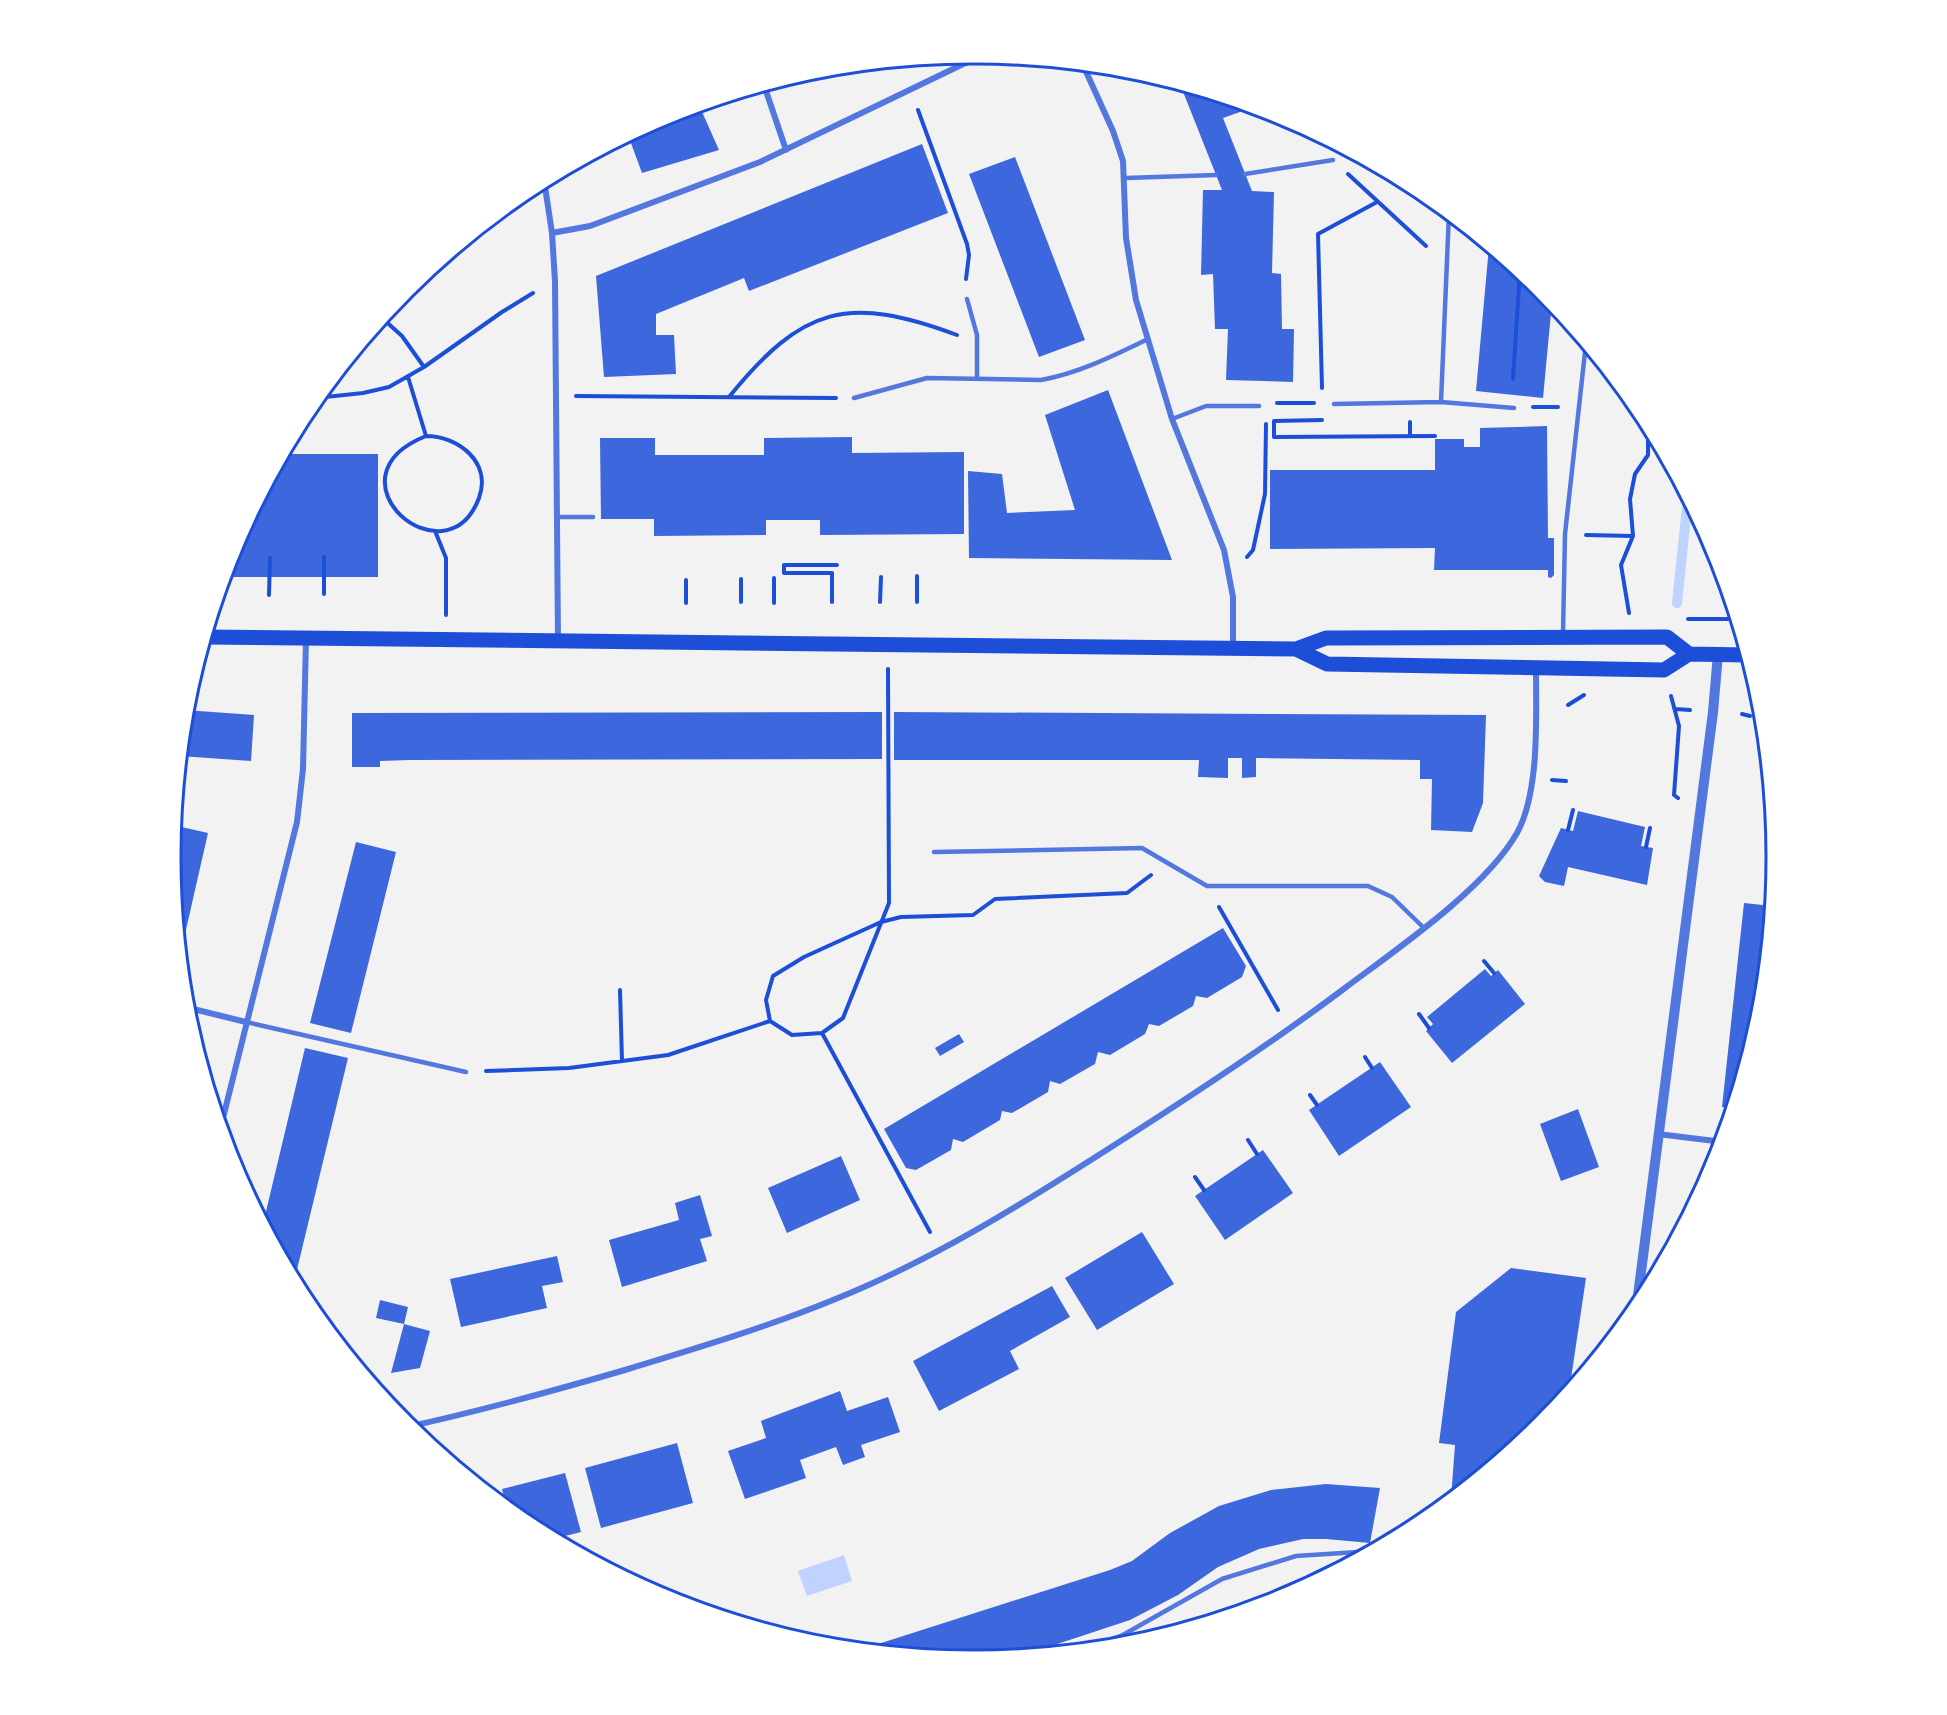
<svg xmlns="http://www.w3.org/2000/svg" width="1947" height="1715" font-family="'Noto Sans',sans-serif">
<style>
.water{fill:#bfd3fe}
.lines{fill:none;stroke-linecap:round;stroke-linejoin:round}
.stream{stroke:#bfd3fe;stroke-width:10}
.building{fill:#3d67dc}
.path{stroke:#1d4ed8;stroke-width:4}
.service{stroke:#5277de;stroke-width:4.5}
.minor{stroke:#5277de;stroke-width:6}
.tertiary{stroke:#5277de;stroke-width:10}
.primary{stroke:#1d4ed8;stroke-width:15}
.rim{fill:none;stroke:#1d4ed8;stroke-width:3}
</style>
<rect width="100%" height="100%" fill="#f2f2f2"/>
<path class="water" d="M844 1555 852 1581 807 1596 798 1571Z"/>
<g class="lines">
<path class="stream" d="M1677 603 1688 497"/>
</g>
<path class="building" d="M1180 84 1254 107 1223 118 1252 191 1274 192 1272 273 1281 274 1282 329H1294L1293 382 1226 380 1228 329H1215L1213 274 1201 275 1203 190H1222Z
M699 105 719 150 642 173 628 135 666 115Z
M922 144 948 213 749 291 744 278 656 314V335H674L676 374 604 377 596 276Z
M1015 157 1085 340 1039 357 969 174Z
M1489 246 1542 290 1552 302 1543 398 1476 391Z
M1108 390 1172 560 969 558 968 471 1002 474 1007 513 1075 510 1045 415Z
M1547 426 1548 538H1554V575L1551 578 1548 577V570H1434L1435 548 1270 549V470H1435V439H1464V447H1480V428Z
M852 437V453L964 452V534L820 535V520H766V535L654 536V519H601L600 438H655V455H764V438Z
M283 454H378V577H223L231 550Z
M185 710 254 715 251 761 180 756Z
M882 712V759L409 760 380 761V767H352V713Z
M894 712 1486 715 1483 803 1472 832 1431 830 1432 779H1420V760L1256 758V777L1242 778V758H1228V778L1198 777 1199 760H894Z
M1578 811 1645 827 1641 846 1653 848 1647 885 1568 867 1564 886 1545 882 1539 876 1561 828 1573 831Z
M173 825 208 833 180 956 170 857Z
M356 842 396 852 351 1033 310 1023Z
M1744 903 1772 906 1761 1015 1733 1108 1722 1107Z
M1223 928 1246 966 1242 977 1207 998 1196 996 1193 1006 1159 1026 1149 1024 1145 1034 1110 1055 1098 1052 1095 1064 1060 1084 1050 1081 1048 1092 1012 1113 1002 1111 1000 1120 963 1142 953 1139 951 1150 916 1170 906 1168 884 1129Z
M1485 969 1491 976 1498 970 1525 1004 1452 1063 1426 1031 1433 1024 1427 1017Z
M959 1034 964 1042 940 1056 935 1048Z
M305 1048 348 1058 294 1282 263 1224Z
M1380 1062 1411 1107 1339 1156 1309 1110Z
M1578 1109 1599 1167 1561 1181 1540 1124Z
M1263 1150 1293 1193 1225 1240 1195 1196Z
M841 1156 860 1200 787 1233 768 1188Z
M700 1195 712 1236 700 1239 707 1261 622 1287 609 1240 679 1220 675 1203Z
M1142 1232 1174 1284 1097 1330 1065 1278Z
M557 1256 563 1282 542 1286 547 1308 461 1327 450 1279Z
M1511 1268 1586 1278 1569 1392 1541 1426 1454 1498H1451L1455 1445 1439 1443 1456 1312Z
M1052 1286 1070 1317 1010 1351 1019 1369 939 1411 913 1361Z
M380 1300 408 1307 404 1324 376 1318Z
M404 1324 430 1331 420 1368 391 1373Z
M840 1391 847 1411 888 1397 900 1432 861 1445 865 1457 843 1465 836 1447 800 1460 806 1478 745 1499 728 1451 766 1438 761 1421Z
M677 1443 693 1503 601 1528 585 1468Z
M565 1473 581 1532 553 1539 527 1525 507 1509 502 1489Z
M1326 1484 1380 1488 1370 1543 1326 1539H1303L1259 1549 1218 1567 1178 1595 1130 1620 1021 1656 974 1661 877 1651 875 1645 1110 1570 1132 1561 1170 1533 1219 1506 1271 1490Z
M821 1636 825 1646 804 1642Z"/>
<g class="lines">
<path class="path" d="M918 110 967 244 969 255 966 279
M1348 174 1426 246
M382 318 402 336 424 367
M408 377 426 436C321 478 446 585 479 498 492 462 458 436 426 436
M1513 379 1520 271
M1322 388 1318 234 1377 202
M576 396 836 398
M729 397C802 307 847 294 957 335
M316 398 363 393 389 387 424 367 502 312 533 293
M1277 403H1314
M1533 407H1558
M1322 420 1274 421V437L1435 436
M1410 436V422
M435 531 446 558V615
M1586 535 1633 536
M1247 557 1253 550 1265 494 1266 424
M774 578V603
M741 579V602
M324 594V557
M269 595 270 558
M832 602V573H784V565H837
M880 602 881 577
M917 602V576
M686 603V580
M1629 613 1621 565 1633 536 1630 499 1635 474 1648 455V437L1633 406V401
M1688 619H1737
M1671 696 1679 726 1674 795 1678 798
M1568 705 1584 695
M1675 709 1690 710
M1742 714 1750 716
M1552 780 1566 781
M1568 830 1573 810
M1646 847 1650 828
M1219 907 1278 1010
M1484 961 1494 973
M620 990 622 1061
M1419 1014 1429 1028
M770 1021 766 1000 773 976 804 957 881 922 901 917 973 915 995 899 1127 893 1151 875
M822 1033 930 1232
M1365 1057 1372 1068
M486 1071 569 1068 668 1055 770 1021 792 1035 822 1033 843 1018 889 903 888 669
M1310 1095 1317 1105
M1248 1140 1257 1154
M1195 1177 1204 1190"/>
<path class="service" d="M1245 174 1333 160
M1126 178 1216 175
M967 299 977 335V378
M854 398 927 378 1041 380C1079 373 1113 356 1148 339
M1441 402 1449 213
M1334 404 1441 402 1514 408
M1172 419 1206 406H1259
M558 517H593
M1563 633 1565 534 1586 343
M934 852 1142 848 1207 886H1368L1392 897 1424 928
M246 1022 466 1072
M1075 1651 1121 1636 1222 1579 1296 1556 1373 1551"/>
<path class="minor" d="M1083 65 1113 131 1123 161 1126 238 1136 300 1172 419 1224 550 1233 597V648
M764 85 786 150
M544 180 552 233 555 281 558 641
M552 233 590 226 760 162 982 55
M185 1007 246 1022
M220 1130 297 822 303 769 306 639
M1658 1134 1723 1142
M407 1427C480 1411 553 1391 625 1370 697 1348 768 1327 838 1298 932 1260 1019 1206 1105 1151 1187 1099 1268 1046 1345 988 1397 949 1485 889 1517 833 1540 791 1536 716 1536 668"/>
<path class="tertiary" d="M1636 1311 1713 712 1718 654"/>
<path class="primary" d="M205 637 1296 649 1326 638 1667 637 1689 654
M1296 649 1327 664 1664 670 1689 654 1748 655"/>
</g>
<path d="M0 0H1947V1715H0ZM973 64H974A792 792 0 0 1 1766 856V858A792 792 0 0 1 974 1650H973A792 792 0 0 1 181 858V856A792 792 0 0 1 973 64Z" fill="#fff" fill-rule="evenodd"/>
<path class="rim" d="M973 64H974A792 792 0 0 1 1766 856V858A792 792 0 0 1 974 1650H973A792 792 0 0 1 181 858V856A792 792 0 0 1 973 64Z"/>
</svg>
